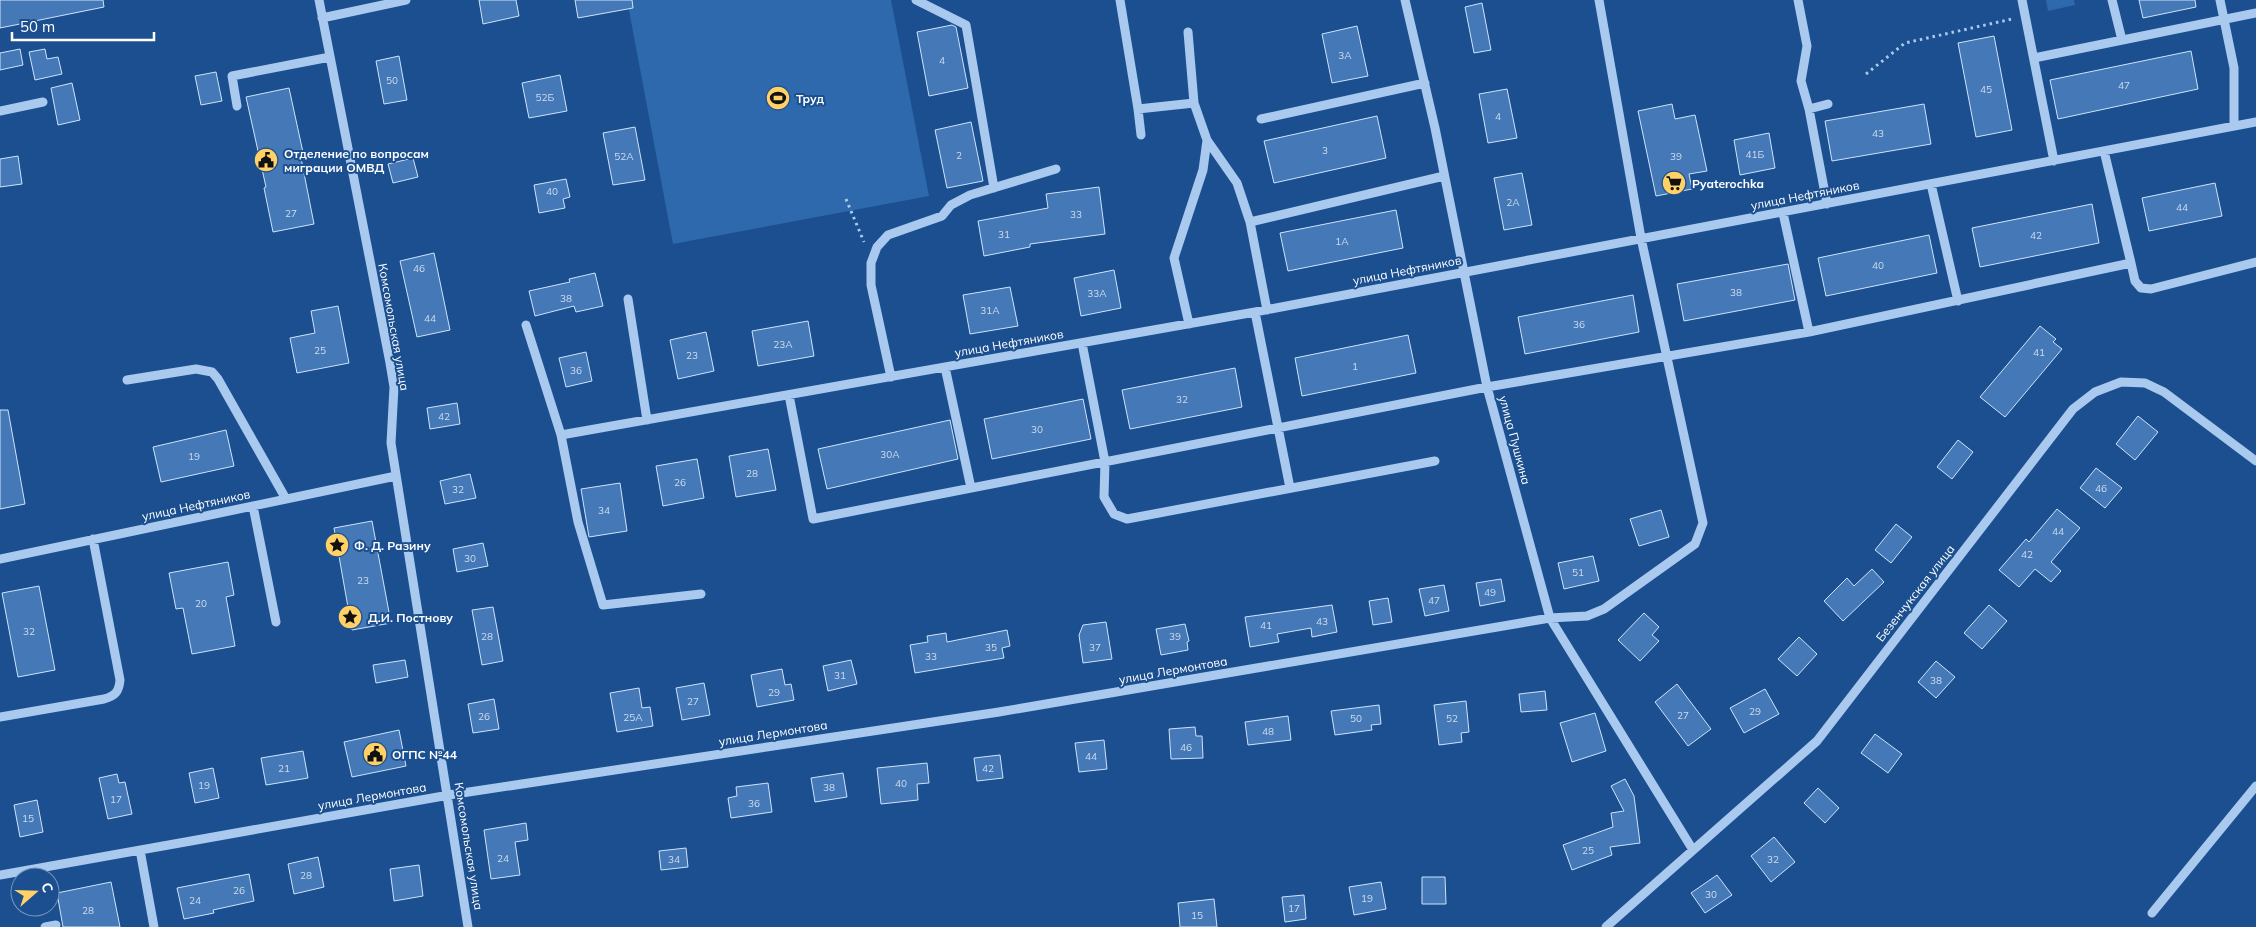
<svg xmlns="http://www.w3.org/2000/svg" width="2256" height="927" font-family="Mulish,sans-serif">
<style>
.green{fill:#2e69ad}
.building{fill:#4478b7;stroke:#cfe3fa}
.lines{fill:none;stroke-linecap:round;stroke-linejoin:round}
.path{stroke:#a9c9ee;stroke-width:3;stroke-dasharray:2.5 4;stroke-linecap:butt}
.minor{stroke:#a9c9ee;stroke-width:9}
.labels{text-anchor:middle;dominant-baseline:central;stroke-width:4;stroke-linejoin:round;paint-order:stroke}
.number-label{font-size:10px;fill:#d0dded}
.poi-label{font-size:12px;font-weight:bold;fill:#fff;stroke:#1b4f8f;text-anchor:start}
.street-label{font-size:12px;fill:#fff;stroke:#1b4f8f}
</style>
<rect width="100%" height="100%" fill="#1b4f8f"/>
<path class="green" d="M627 0H891L929 196 673 244Z
M2046 0H2074L2075 5 2048 11Z"/>
<path class="building" d="M0 0H103L104 7 0 28Z
M479 0H516L519 16 483 24Z
M575 0H632L633 8 578 18Z
M2139 0H2195L2196 7 2143 18Z
M1482 3 1491 50 1474 53 1465 7Z
M952 25 956 27 968 88 929 96 917 32Z
M1357 26 1368 76 1332 83 1322 34Z
M1994 36 2012 130 1976 137 1958 43Z
M20 49 23 65 0 70V53Z
M45 49 47 59 58 57 62 74 35 80 29 52Z
M2191 51 2198 89 2058 119 2050 80Z
M399 56 407 100 384 104 376 61Z
M216 72 222 101 201 105 195 76Z
M560 75 567 111 529 118 522 83Z
M72 83 80 120 58 125 51 88Z
M289 88 304 157 301 158 314 224 273 232 264 188 266 187 246 97Z
M1507 89 1517 138 1488 143 1479 94Z
M1672 104 1675 119 1695 115 1707 171 1689 174 1692 189 1656 196 1638 111Z
M1924 104 1931 144 1832 161 1825 121Z
M1377 116 1386 158 1274 183 1264 141Z
M971 122 983 181 947 188 935 130Z
M635 127 645 180 613 185 603 133Z
M1769 133 1775 168 1740 175 1734 140Z
M18 156 22 184 0 187V159Z
M413 158 418 177 393 183 388 164Z
M1522 173 1532 225 1504 230 1494 178Z
M566 179 570 197 563 199 565 208 539 213 534 185Z
M2215 183 2222 216 2149 231 2142 198Z
M1099 187 1105 234 1030 244V247L984 256 978 221 1048 208 1046 194Z
M2092 204 2099 243 1980 267 1972 228Z
M1396 210 1403 248 1288 271 1280 233Z
M1929 235 1937 273 1826 296 1818 258Z
M434 253 450 330 417 337 400 261Z
M1788 264 1795 300 1684 321 1677 284Z
M1114 270 1121 308 1081 316 1074 278Z
M595 273 603 306 576 312 574 306 535 316 529 291 570 282 569 279Z
M1010 287 1018 326 970 334 963 295Z
M1633 295 1639 332 1525 354 1518 317Z
M338 306 349 363 297 373 290 338 315 333 311 311Z
M808 321 814 356 758 366 752 331Z
M2040 326 2056 339 2053 342 2062 349 2005 417 1980 397Z
M706 332 714 371 678 379 670 340Z
M1408 335 1416 373 1302 396 1295 358Z
M586 352 592 381 566 387 559 358Z
M1235 368 1242 407 1130 429 1122 390Z
M1083 399 1091 439 992 459 984 419Z
M457 403 460 424 430 429 427 408Z
M0 410H8L25 504 0 509Z
M2138 416 2158 432 2135 460 2116 444Z
M950 420 958 459 827 489 818 449Z
M226 430 234 466 161 482 153 447Z
M1958 440 1973 452 1952 479 1937 467Z
M768 449 776 490 736 497 729 456Z
M697 459 704 498 663 506 656 466Z
M2096 468 2122 488 2105 508 2080 488Z
M470 474 476 498 445 504 440 481Z
M620 483 627 531 589 537 581 489Z
M2057 509 2080 528 2051 562 2061 571 2051 582 2035 569 2019 587 1999 570 2026 539 2029 542Z
M1661 510 1669 537 1639 546 1630 519Z
M372 521 391 623 352 630 334 528Z
M1896 524 1912 537 1891 563 1875 550Z
M483 543 488 566 457 572 453 549Z
M1593 556 1599 581 1564 589 1558 563Z
M228 562 234 595 226 597 235 646 192 654 183 608 176 609 169 573Z
M1872 569 1884 582 1843 621 1824 601 1847 578 1854 586Z
M1501 579 1505 601 1480 606 1476 583Z
M1444 585 1449 611 1425 616 1419 589Z
M39 586 55 670 18 677 2 593Z
M1388 598 1392 622 1373 625 1369 601Z
M1332 605 1337 632 1312 637 1311 628 1277 634 1279 642 1250 647 1245 617Z
M1989 605 2007 621 1982 649 1964 633Z
M493 607 503 661 482 665 472 610Z
M1644 613 1659 627 1652 635 1659 641 1640 661 1618 640Z
M1106 622 1112 659 1083 663 1079 635 1083 625Z
M1185 624 1189 641 1187 642 1188 650 1161 655 1156 629Z
M1007 630 1010 646 1002 648 1004 658 915 673 910 645 928 642 927 636 946 633 947 642Z
M1799 637 1817 654 1797 676 1778 659Z
M405 660 408 677 376 683 373 665Z
M851 660 857 684 828 691 823 666Z
M1936 661 1955 677 1936 698 1918 682Z
M782 669 785 685 791 684 794 700 757 707 751 675Z
M704 683 710 715 682 720 676 688Z
M1677 684 1711 729 1688 746 1655 702Z
M639 688 642 708 650 707 653 726 617 732 610 693Z
M1765 689 1779 714 1744 733 1730 708Z
M1545 691 1547 710 1521 712 1519 694Z
M494 699 499 729 473 733 468 704Z
M1466 701 1469 732 1461 733 1462 742 1439 745 1434 705Z
M1379 705 1381 724 1371 725 1372 730 1335 735 1331 711Z
M1595 713 1606 751 1572 762 1560 723Z
M1288 716 1291 740 1248 745 1245 722Z
M1195 727 1196 736H1202L1203 758 1171 759 1169 729Z
M399 730 406 766 352 777 344 742Z
M1875 734 1902 754 1888 773 1861 753Z
M1104 740 1107 769 1079 772 1075 743Z
M303 751 308 778 266 785 261 758Z
M1000 755 1003 778 977 781 974 758Z
M927 763 929 783 917 784 918 800 881 804 877 768Z
M213 768 219 798 195 803 189 773Z
M843 773 847 797 815 802 811 778Z
M117 774 119 783 125 782 132 814 108 819 99 778Z
M1625 779 1634 796 1640 843 1610 847 1612 855 1572 870 1563 845 1613 827 1611 813 1624 811 1611 786Z
M768 783 772 812 731 818 728 798 737 796 736 787Z
M1818 788 1839 808 1825 823 1804 803Z
M37 800 43 832 20 837 14 805Z
M526 823 528 840 515 842 520 875 491 879 484 830Z
M1774 837 1795 862 1771 882 1751 856Z
M686 848 688 867 661 870 659 851Z
M318 857 324 887 294 894 288 864Z
M419 865 423 896 394 901 390 869Z
M249 874 254 901 213 910 214 913 184 919 177 888Z
M1717 875 1732 895 1705 913 1691 893Z
M1422 877H1445L1446 904H1422Z
M111 882 120 927H63L57 893Z
M1381 882 1386 909 1354 915 1349 887Z
M1304 895 1306 919 1285 922 1282 897Z
M1214 899 1217 927H1180L1178 903Z"/>
<g class="lines">
<path class="path" d="M1866 74 1905 43 2012 19
M846 199 864 242"/>
<path class="minor" d="M319 0 390 363 394 387 391 443 468 927
M916 0 966 25 994 188
M1120 0 1138 109
M1405 0 1435 128 1487 387 1550 618 1693 850
M1798 0 1807 46 1801 81 1809 109 1827 204
M2022 0 2054 161
M2112 0 2122 40
M2220 0 2234 68V126
M322 18 406 0
M1188 32 1194 103
M2034 58 2256 13
M237 106 232 76 330 57
M1809 109 1828 104
M0 111 43 102
M1261 119 1425 83
M1141 135 1138 109 1194 103 1207 140 1203 170 1174 258 1189 324
M1207 140 1237 183 1250 222
M2104 151 2131 263 2135 281 2141 288 2151 289 2256 262
M1931 184 1958 301
M1783 213 1809 332
M628 299 647 420
M1267 310 1250 222 1444 176
M1255 312 1290 488
M526 325 561 435 578 522 603 605 701 594
M1082 343 1105 462 1104 497 1114 514 1127 519 1435 461
M945 367 971 488
M891 377 871 285V263L877 247 888 235 942 216 951 205 970 195 1056 169
M127 380 196 369 212 372 218 379 286 499
M789 395 813 519 1487 387 1809 332 2131 263
M561 435 1255 312 2256 122
M253 506 276 622
M0 559 396 476
M0 717 104 699C115 696 119 692 120 680L93 539
M140 850 154 927
M0 875 449 795 999 712 1550 618 1587 616 1604 609 1695 544 1703 523 1641 238 1599 0
M2152 913 2256 786
M45 927 56 925
M1606 927 1817 741 2073 409 2095 392 2121 382 2145 383 2164 392 2256 461"/>
</g>
<defs>
<g id="stadium-disc" transform="scale(1.25)"><circle r="9.5" fill="#ffd166" stroke="#1b4f8f"/><path d="M0-5a6.5 5 0 1 0 0 10a6.5 5 0 1 0 0-10ZM-3.5-1.8h7v3.6h-7Z" fill="#111"/></g>
<g id="civic-disc" transform="scale(1.25)"><circle r="9.5" fill="#ffd166" stroke="#1b4f8f"/><path d="M-.6-6.5H3V-4.5H.6V-3L4-1V1h2V6H-6V1h2V-1L-.6-3ZM-1.2 2.5V6h2.4V2.5Z" fill="#111"/></g>
<g id="supermarket-disc" transform="scale(1.25)"><circle r="9.5" fill="#ffd166" stroke="#1b4f8f"/><path d="M-6-5.5h2.5l.6 2H6L4.5 2H-2.5L-4.4-4H-6ZM-1.5 3.2a1.3 1.3 0 1 0 .1 0ZM3 3.2a1.3 1.3 0 1 0 .1 0Z" fill="#111"/></g>
<g id="sight-disc" transform="scale(1.25)"><circle r="9.5" fill="#ffd166" stroke="#1b4f8f"/><path d="M0-6L1.8-2.2L6-1.7L2.9 1.2L3.7 5.4L0 3.3L-3.7 5.4L-2.9 1.2L-6-1.7L-1.8-2.2Z" fill="#111"/></g>
</defs>
<g fill-rule="evenodd">
<use href="#stadium-disc" x="778" y="98"/>
<use href="#civic-disc" x="266" y="160"/>
<use href="#supermarket-disc" x="1674" y="183"/>
<use href="#sight-disc" x="337" y="545"/>
<use href="#sight-disc" x="350" y="617"/>
<use href="#civic-disc" x="375" y="754"/>
</g>
<g class="labels">
<g class="number-label">
<text x="1345" y="55">3А</text>
<text x="942" y="60">4</text>
<text x="392" y="80">50</text>
<text x="2124" y="85">47</text>
<text x="1986" y="89">45</text>
<text x="545" y="97">52Б</text>
<text x="1498" y="116">4</text>
<text x="1878" y="133">43</text>
<text x="1325" y="150">3</text>
<text x="1755" y="154">41Б</text>
<text x="959" y="155">2</text>
<text x="624" y="156">52А</text>
<text x="1676" y="156">39</text>
<text x="552" y="191">40</text>
<text x="1513" y="202">2А</text>
<text x="2182" y="207">44</text>
<text x="291" y="213">27</text>
<text x="1076" y="214">33</text>
<text x="1004" y="234">31</text>
<text x="2036" y="235">42</text>
<text x="1342" y="241">1А</text>
<text x="1878" y="265">40</text>
<text x="419" y="268">46</text>
<text x="1736" y="292">38</text>
<text x="1097" y="293">33А</text>
<text x="566" y="298">38</text>
<text x="990" y="310">31А</text>
<text x="430" y="318">44</text>
<text x="1579" y="324">36</text>
<text x="783" y="344">23А</text>
<text x="320" y="350">25</text>
<text x="2039" y="352">41</text>
<text x="692" y="355">23</text>
<text x="1355" y="366">1</text>
<text x="576" y="370">36</text>
<text x="1182" y="399">32</text>
<text x="444" y="416">42</text>
<text x="1037" y="429">30</text>
<text x="890" y="454">30А</text>
<text x="194" y="456">19</text>
<text x="752" y="473">28</text>
<text x="680" y="482">26</text>
<text x="2101" y="488">46</text>
<text x="458" y="489">32</text>
<text x="604" y="510">34</text>
<text x="2058" y="531">44</text>
<text x="2027" y="554">42</text>
<text x="470" y="558">30</text>
<text x="1578" y="572">51</text>
<text x="363" y="580">23</text>
<text x="1490" y="592">49</text>
<text x="1434" y="600">47</text>
<text x="201" y="603">20</text>
<text x="1322" y="621">43</text>
<text x="1266" y="625">41</text>
<text x="29" y="631">32</text>
<text x="487" y="636">28</text>
<text x="1175" y="636">39</text>
<text x="991" y="647">35</text>
<text x="1095" y="647">37</text>
<text x="931" y="656">33</text>
<text x="840" y="675">31</text>
<text x="1936" y="680">38</text>
<text x="774" y="692">29</text>
<text x="693" y="701">27</text>
<text x="1755" y="711">29</text>
<text x="1683" y="715">27</text>
<text x="484" y="716">26</text>
<text x="633" y="717">25А</text>
<text x="1356" y="718">50</text>
<text x="1452" y="718">52</text>
<text x="1268" y="731">48</text>
<text x="1186" y="747">46</text>
<text x="1091" y="756">44</text>
<text x="284" y="768">21</text>
<text x="988" y="768">42</text>
<text x="901" y="783">40</text>
<text x="204" y="785">19</text>
<text x="829" y="787">38</text>
<text x="116" y="799">17</text>
<text x="754" y="803">36</text>
<text x="28" y="818">15</text>
<text x="1588" y="850">25</text>
<text x="503" y="858">24</text>
<text x="674" y="859">34</text>
<text x="1773" y="859">32</text>
<text x="306" y="875">28</text>
<text x="239" y="890">26</text>
<text x="1711" y="894">30</text>
<text x="1367" y="898">19</text>
<text x="195" y="900">24</text>
<text x="1294" y="908">17</text>
<text x="88" y="910">28</text>
<text x="1197" y="915">15</text>
</g>
<g class="poi-label">
<text x="796" y="98">Труд</text>
<text x="284" y="153">Отделение по вопросам<tspan x="284" dy="14">миграции ОМВД</tspan></text>
<text x="1692" y="183">Pyaterochka</text>
<text x="354" y="545">Ф. Д. Разину</text>
<text x="368" y="617">Д.И. Постнову</text>
<text x="392" y="754">ОГПС №44</text>
</g>
<g class="street-label">
<text transform="translate(1805 195) rotate(-11)">улица Нефтяников</text>
<text transform="translate(1407 270) rotate(-11)">улица Нефтяников</text>
<text transform="translate(394 327) rotate(80)">Комсомольская улица</text>
<text transform="translate(1009 343) rotate(-10)">улица Нефтяников</text>
<text transform="translate(1515 440) rotate(75)">улица Пушкина</text>
<text transform="translate(196 505) rotate(-12)">улица Нефтяников</text>
<text transform="translate(1915 593) rotate(-52)">Безенчукская улица</text>
<text transform="translate(1173 670) rotate(-10)">улица Лермонтова</text>
<text transform="translate(773 733) rotate(-9)">улица Лермонтова</text>
<text transform="translate(372 796) rotate(-10)">улица Лермонтова</text>
<text transform="translate(469 846) rotate(81)">Комсомольская улица</text>
</g>
</g>
<g transform="translate(35 892) rotate(70)"><circle r="24" fill="#1b4f8f" stroke="#7695bc"/>
<path d="M0-4L9 19L0 12L-9 19Z" fill="#ffd166"/>
<text y="-8" font-size="14" font-weight="bold" text-anchor="middle" fill="#ffffff">С</text>
</g>
<path d="M12 32v8h142v-8" fill="none" stroke="#ffffff" stroke-width="2.5"/>
<text x="20" y="32" font-size="15" fill="#ffffff" stroke="#1b4f8f" stroke-width="4" paint-order="stroke">50 m</text>
</svg>
